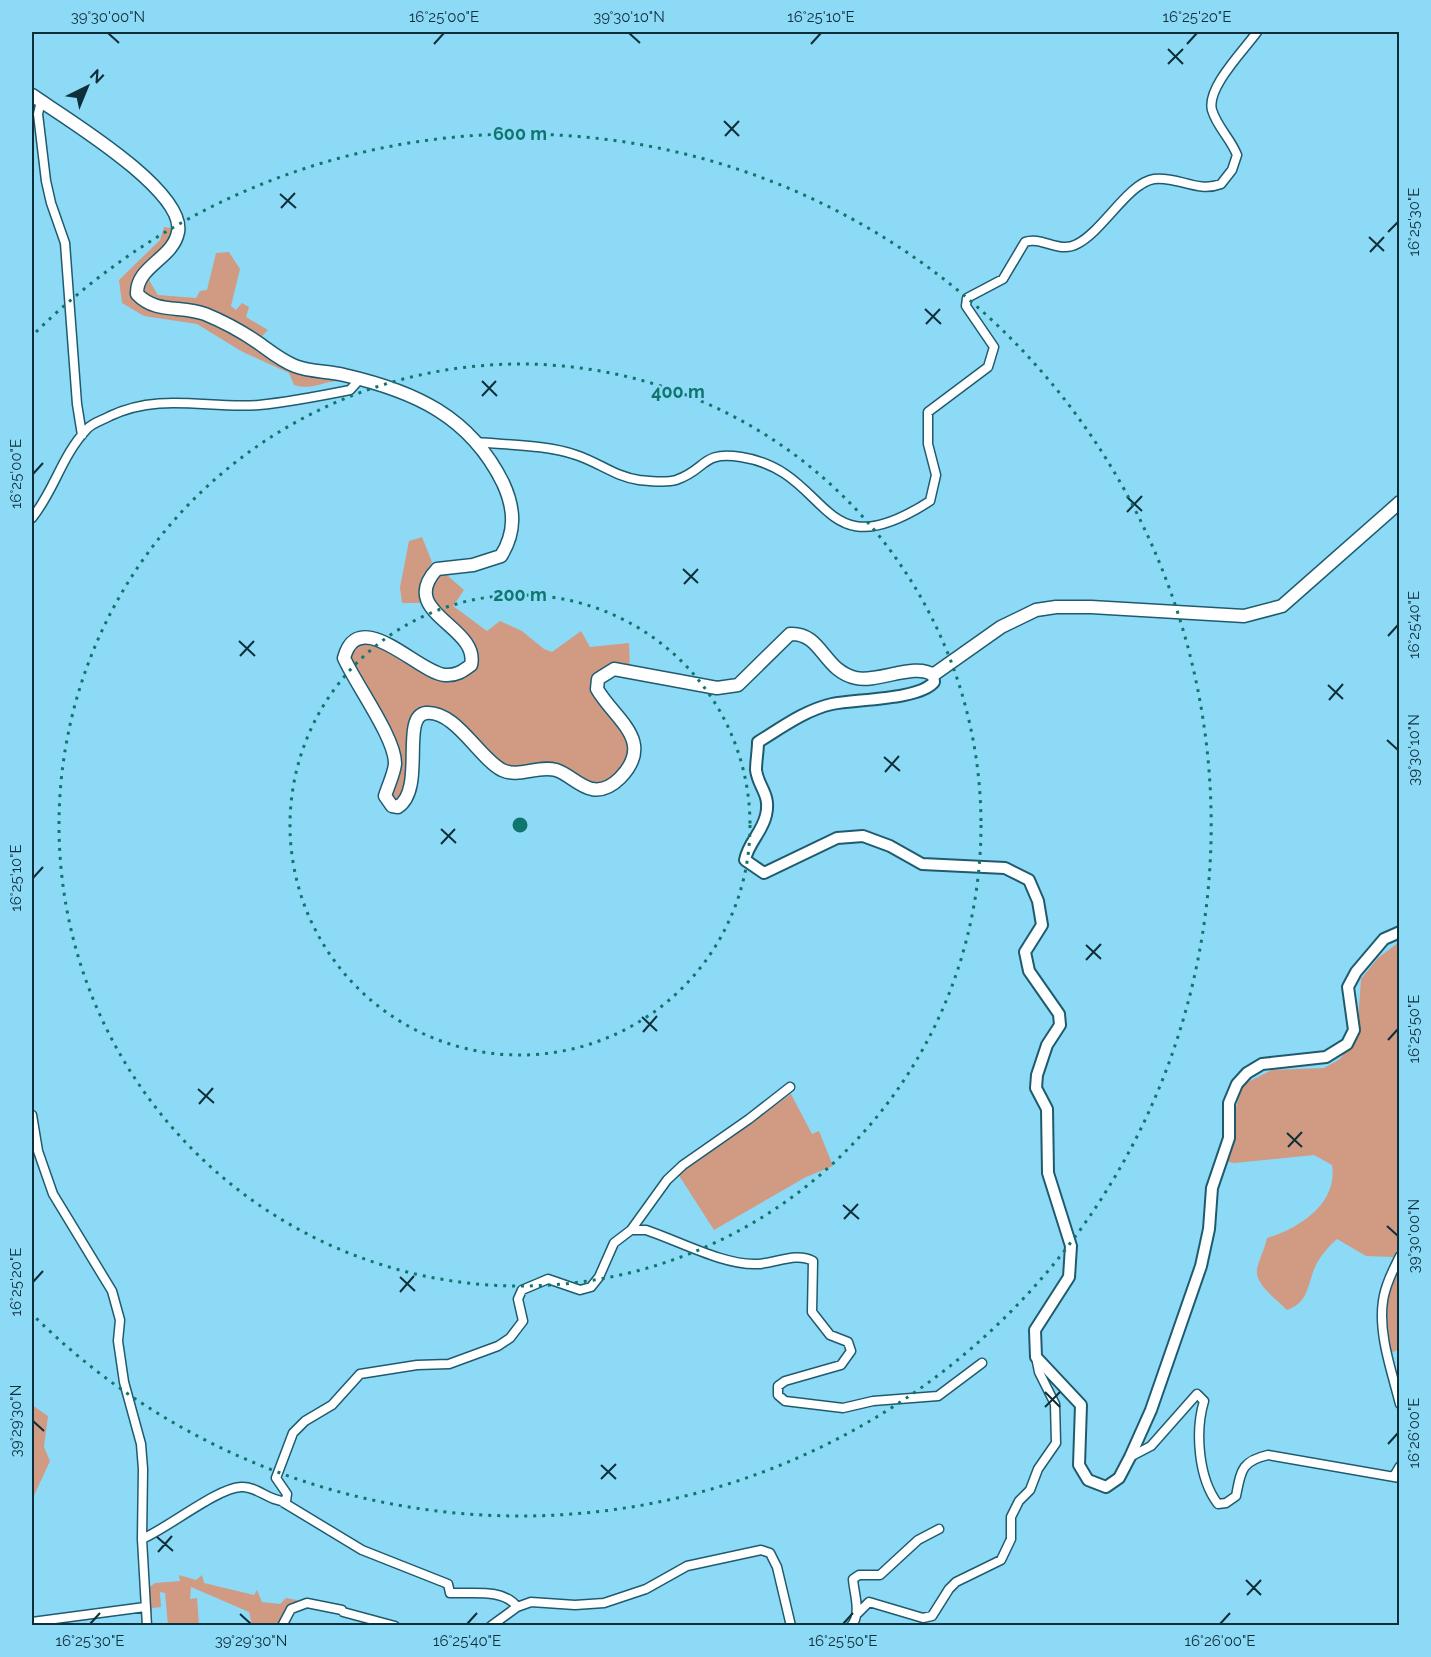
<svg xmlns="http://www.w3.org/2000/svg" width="1431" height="1657" font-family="Raleway,sans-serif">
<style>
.green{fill:#d19a83}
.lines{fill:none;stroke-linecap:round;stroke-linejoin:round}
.minor-casing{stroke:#1f5b6f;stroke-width:11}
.tertiary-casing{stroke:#1f5b6f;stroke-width:14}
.secondary-casing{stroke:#1f5b6f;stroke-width:15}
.minor{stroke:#fff;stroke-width:8}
.tertiary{stroke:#fff;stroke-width:10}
.secondary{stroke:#fff;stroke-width:12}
.ticks{fill:none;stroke:#0e2f3a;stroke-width:2}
.ring{fill:none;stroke:#0f766e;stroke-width:3;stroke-dasharray:3 6}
.centre{fill:#0f766e;stroke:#8ddaf6;stroke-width:3}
.ring-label{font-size:18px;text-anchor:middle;font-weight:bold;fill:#0f766e;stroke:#8ddaf6;stroke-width:4.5;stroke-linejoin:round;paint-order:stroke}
.neatline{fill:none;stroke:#0e2f3a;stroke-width:2}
.ticks-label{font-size:15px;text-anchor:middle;fill:#0e2f3a}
</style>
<rect width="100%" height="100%" fill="#8ddaf6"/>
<path class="green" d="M164 227 179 229 148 270 150 282 158 295 196 298 200 291 207 290 216 253 229 252 240 269 231 306 236 310 242 303 249 307 246 317 268 330 257 341 278 359 345 375 342 381C322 380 315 391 294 385L289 373 241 351 197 324 144 316 122 303 119 280 160 240Z
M422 537 432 562 421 580 423 603H402L400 587 409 541Z
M440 569 464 590 453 606 487 631 500 621 522 631 544 649 552 652 581 631 590 647 629 643 630 670 598 679 634 756 600 790 565 774H513L446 719 419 715 404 803 387 802 394 752 355 683 347 647 375 639 426 669 459 674 473 656 427 599Z
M1399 942 1400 1245 1393 1257 1366 1256 1337 1239C1329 1246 1321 1255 1316 1265 1307 1283 1310 1302 1287 1310 1276 1298 1251 1283 1258 1265 1261 1255 1265 1248 1267 1238 1299 1228 1338 1204 1332 1165L1314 1155 1234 1163 1225 1161 1233 1144 1234 1115 1241 1089 1246 1083 1272 1070 1324 1068 1340 1059 1357 1036 1361 979 1378 958Z
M791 1094 812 1134 819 1131 833 1166 806 1177 714 1230 678 1174Z
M1399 1263V1349L1391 1353C1386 1310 1384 1304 1399 1263Z
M32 1405 48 1416 44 1447 50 1461 32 1500Z
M179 1575 196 1580 202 1575 204 1583 254 1595 257 1590 262 1602 280 1604 286 1598 297 1600 300 1606 282 1625H252L249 1612 191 1587 190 1599 197 1598 199 1625H168L165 1593 160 1592 161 1607 152 1608V1625L147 1589 155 1583 180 1581Z"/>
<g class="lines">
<g class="minor-casing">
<path id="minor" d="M41 101 38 114 46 181 51 203 65 243 77 404 82 435
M477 442C507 445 548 445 576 455 598 462 616 477 639 480 649 481 666 483 676 480 708 469 700 451 741 457 833 471 817 574 930 501L936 475 928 444V412L988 367 994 347 966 306 967 298 1003 279 1025 242C1042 236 1059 254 1077 244 1103 231 1128 183 1154 179 1178 176 1197 193 1221 184L1232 170 1237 155C1231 139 1217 127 1212 110 1206 88 1245 49 1257 32
M32 518C54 491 62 455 87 429 92 423 103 420 110 416 160 392 208 409 259 405 290 402 320 396 350 390L359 380
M32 1115 38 1151 53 1194 112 1291 120 1320 118 1341 124 1382 141 1444 143 1469 142 1539 147 1626
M631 1230H646C679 1241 725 1266 758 1264 777 1263 796 1252 813 1261L812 1312 830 1335 848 1342 851 1351 841 1365 785 1381 778 1386V1395L785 1401 843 1408 873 1401 938 1396 982 1363
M1400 1256C1393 1270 1385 1286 1383 1301 1378 1334 1392 1372 1400 1404
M1130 1457 1151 1446 1197 1394 1204 1401C1195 1431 1198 1478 1218 1504L1226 1503 1236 1496C1241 1471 1241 1461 1268 1455L1400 1478
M1394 1476 1400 1466
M281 1501 362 1550 448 1584 450 1593C471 1594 504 1588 517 1607
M142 1539C168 1528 217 1488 241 1487 258 1486 269 1502 286 1501L287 1494 276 1478 293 1433 305 1421 332 1405 360 1374 417 1365 449 1364 498 1346 510 1338 523 1321 518 1299 522 1290 548 1279 580 1290 591 1287 599 1277 614 1243 631 1230 667 1180 683 1165 749 1119 790 1087
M858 1613 869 1602 923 1618 932 1616 949 1589 956 1582 1001 1560 1011 1539V1517L1019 1501 1030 1490 1038 1469 1056 1443 1055 1404 1039 1372 1036 1357
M32 1622 145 1607
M282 1626 291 1609 307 1603 342 1610 343 1612 395 1626
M491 1626 517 1607 531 1602 575 1605 604 1603 646 1589 687 1566 761 1550 770 1553 777 1567 791 1626
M851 1626C862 1614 854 1594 853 1579L859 1575H880L918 1540 939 1529"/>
</g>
<g class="tertiary-casing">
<path id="tertiary" d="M933 675 934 682C919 700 856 699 832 704 805 710 781 728 758 742 758 751 756 761 756 770 758 787 771 794 766 815 762 833 748 843 745 860L764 873 837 838 863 836 890 846 922 864 1005 868 1029 880 1038 901 1042 925 1025 952 1029 971 1059 1014 1060 1025 1047 1045 1037 1075 1036 1088 1047 1109 1048 1173 1071 1246 1069 1277 1035 1330 1036 1357 1081 1405 1079 1465 1088 1480 1106 1487 1119 1478 1130 1457 1151 1410 1201 1266 1209 1229 1212 1188 1229 1138V1103L1237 1084 1247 1073 1262 1064 1326 1057 1347 1044 1354 1030 1348 987 1356 972 1384 939 1400 932"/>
</g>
<g class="secondary-casing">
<path id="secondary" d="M32 95C62 116 186 190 178 232 173 259 136 266 137 294 156 314 181 305 205 314 222 321 241 331 257 342 270 351 280 360 295 366 310 372 328 371 344 375 414 391 470 416 503 483 515 509 516 532 501 556L473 565 437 569C396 613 480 626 471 665 463 671 456 676 445 675 418 673 359 604 344 658 356 685 396 739 395 764 394 774 388 786 385 796L392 806 398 807C426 789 400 716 426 713 455 710 479 758 502 770 519 778 537 765 556 770 569 774 578 786 592 789 603 791 612 786 620 778 656 741 615 720 597 689L598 679 614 669 717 688 738 685 790 634C822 632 823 671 856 678 877 683 916 662 933 675L1001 627 1036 610 1056 607H1091L1244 616 1282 606 1400 502"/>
</g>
<use href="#minor" class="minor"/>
<use href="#tertiary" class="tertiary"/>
<use href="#secondary" class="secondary"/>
</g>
<path class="ticks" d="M108 33 119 43M629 33 640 43M434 44 444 33M811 44 821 33M1187 44 1197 33M1168 49 1183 64M1168 64 1183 49M724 121 739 136M725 136 739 121M280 194 296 208M281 208 295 193M1388 232 1398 222M1369 237 1384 251M1370 252 1384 237M925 309 941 324M926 324 940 309M482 381 497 396M482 396 496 381M33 474 43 463M1127 497 1142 511M1127 512 1142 496M683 569 698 583M684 584 698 569M1388 636 1398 625M239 641 255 656M240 656 254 641M1328 685 1343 699M1329 700 1343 684M1387 740 1398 750M884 757 900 771M885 772 899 756M441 829 456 843M441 844 455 829M33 878 43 867M1086 945 1101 959M1086 960 1101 944M642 1017 657 1031M643 1032 657 1016M1388 1040 1398 1029M198 1089 214 1103M199 1104 213 1088M1287 1133 1302 1147M1288 1147 1302 1132M843 1205 859 1219M844 1219 858 1204M1387 1226 1398 1236M400 1277 415 1291M33 1282 43 1271M400 1292 414 1276M1045 1392 1060 1407M1045 1407 1060 1392M33 1421 44 1431M1388 1444 1398 1433M601 1465 616 1479M601 1479 616 1464M157 1537 173 1551M158 1552 172 1536M1246 1580 1261 1595M1247 1595 1261 1580M240 1614 251 1624M90 1624 100 1613M467 1624 477 1613M843 1624 853 1613M1220 1624 1230 1613"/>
<g class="ring">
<circle cx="520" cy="825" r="230"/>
<circle cx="520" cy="825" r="461"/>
<path d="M36 332A691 691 0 1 1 36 1318"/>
</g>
<circle cx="520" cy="825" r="9" class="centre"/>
<g class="ring-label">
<text x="520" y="140">600 m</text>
<text x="678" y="398">400 m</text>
<text x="520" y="601">200 m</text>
</g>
<rect width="1431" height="1657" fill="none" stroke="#8ddaf6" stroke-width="66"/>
<g transform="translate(87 87) rotate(43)" stroke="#8ddaf6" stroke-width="4.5" paint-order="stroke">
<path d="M0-4.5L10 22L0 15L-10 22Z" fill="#0e2f3a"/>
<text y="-9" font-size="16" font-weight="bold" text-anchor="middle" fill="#0e2f3a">N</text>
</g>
<rect x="33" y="33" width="1365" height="1591" class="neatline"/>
<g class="ticks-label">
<text x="108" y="22">39°30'00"N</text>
<text x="444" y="22">16°25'00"E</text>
<text x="629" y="22">39°30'10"N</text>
<text x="821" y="22">16°25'10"E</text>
<text x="1197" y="22">16°25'20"E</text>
<text transform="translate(1414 222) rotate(-90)" y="5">16°25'30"E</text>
<text transform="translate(16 474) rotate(-90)" y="5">16°25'00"E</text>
<text transform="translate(1414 625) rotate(-90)" y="5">16°25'40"E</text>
<text transform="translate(1414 750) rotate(-90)" y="5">39°30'10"N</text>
<text transform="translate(16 878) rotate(-90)" y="5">16°25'10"E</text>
<text transform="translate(1414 1029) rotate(-90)" y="5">16°25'50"E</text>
<text transform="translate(1414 1236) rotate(-90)" y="5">39°30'00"N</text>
<text transform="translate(16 1282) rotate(-90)" y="5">16°25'20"E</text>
<text transform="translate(16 1421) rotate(-90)" y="5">39°29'30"N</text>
<text transform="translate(1414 1433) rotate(-90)" y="5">16°26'00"E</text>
<text x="90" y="1646">16°25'30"E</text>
<text x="251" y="1646">39°29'30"N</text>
<text x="467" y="1646">16°25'40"E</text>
<text x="843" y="1646">16°25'50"E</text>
<text x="1220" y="1646">16°26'00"E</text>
</g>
</svg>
